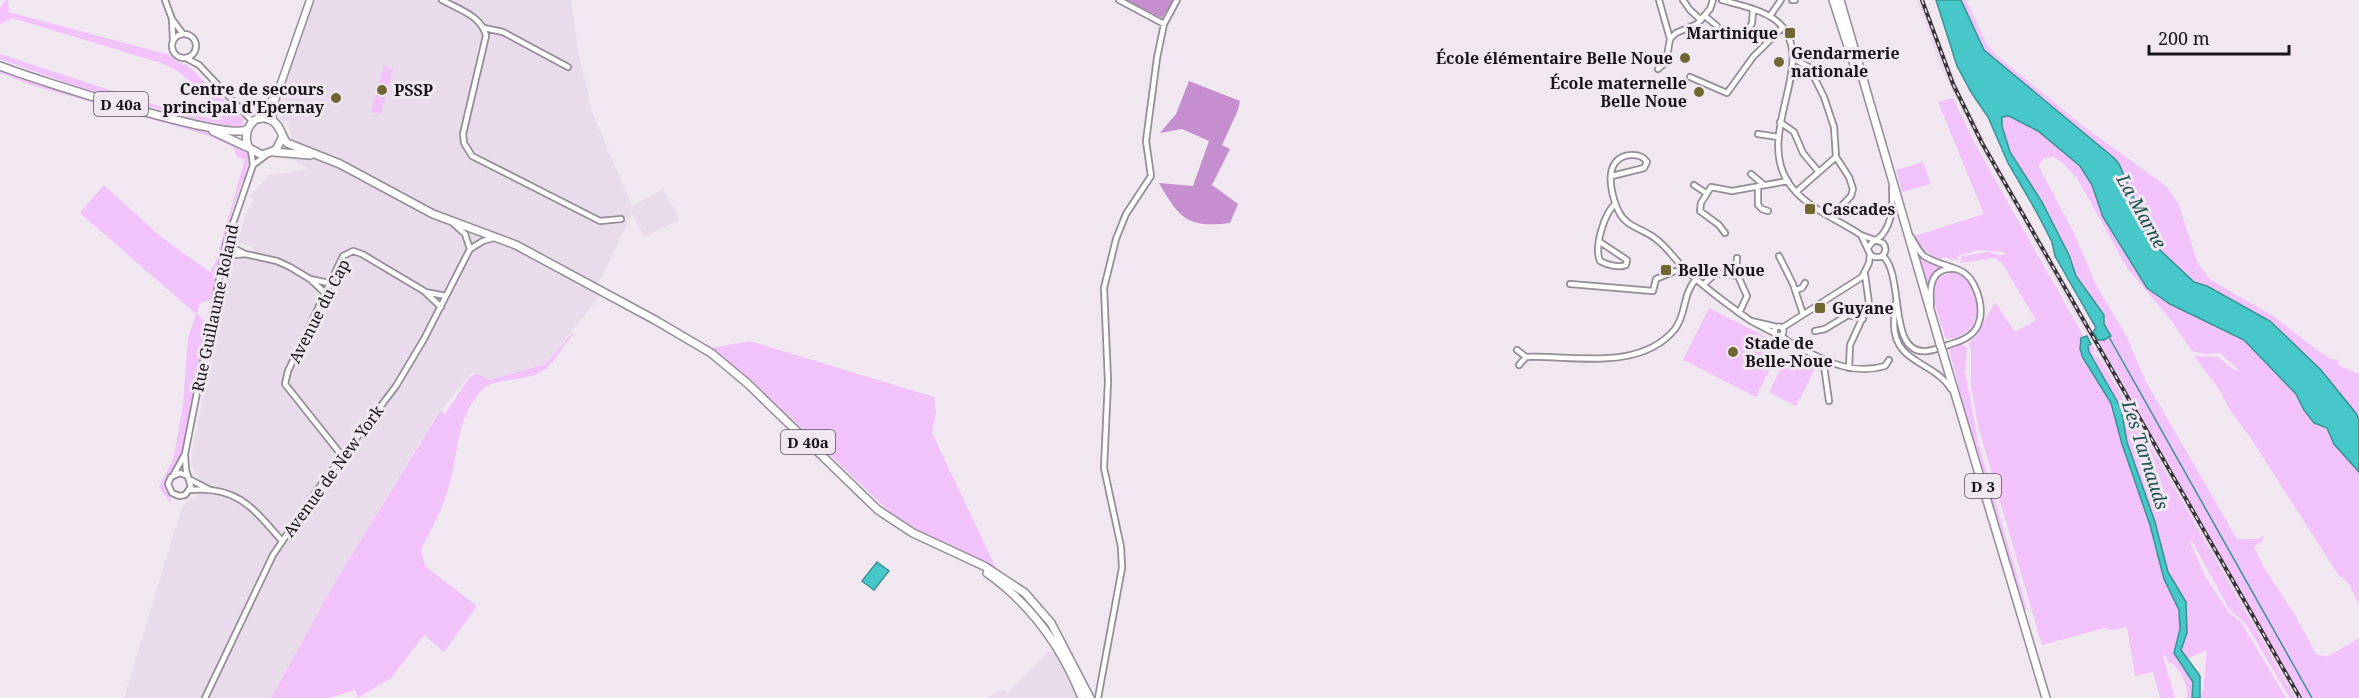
<svg xmlns="http://www.w3.org/2000/svg" width="2359" height="698" font-family="'Noto Serif',serif">
<style>
.built{fill:#e9dbec}
.green{fill:#f2c2fb}
.forest{fill:#c58ecf}
.water{fill:#47c7c7;stroke:#399192;stroke-width:1.5}
.lines{fill:none;stroke-linecap:round;stroke-linejoin:round}
.stream{stroke:#399192;stroke-width:1.5}
.street-casing{stroke:#948c96;stroke-width:8}
.secondary-casing{stroke:#948c96;stroke-width:9}
.primary-casing{stroke:#948c96;stroke-width:10}
.street{stroke:#fff;stroke-width:4.5}
.secondary{stroke:#fff;stroke-width:6}
.primary{stroke:#fff;stroke-width:7}
.rail-casing{stroke:#363237;stroke-width:4}
.rail{stroke:#f0e7f1;stroke-width:1.5;stroke-dasharray:4.5;stroke-linecap:butt}
.primary-bridge-casing{stroke:#948c96;stroke-width:10;stroke-linecap:butt}
.primary-bridge{stroke:#fff;stroke-width:7}
.poi-dot{fill:#706632;stroke:#f0e7f1;stroke-width:2}
.labels{text-anchor:middle;dominant-baseline:central;stroke-width:6;stroke-linejoin:round;paint-order:stroke}
.shield{fill:#f0e7f1;stroke:#585359;stroke-width:1.5}
.shield-label{font-size:15px;font-weight:bold;fill:#171418}
.poi-label{font-size:16px;font-weight:bold;fill:#171418;stroke:#f0e7f1;text-anchor:start}
.street-label{font-size:16px;fill:#171418;stroke:#f0e7f1}
.water-label{font-size:18px;font-style:italic;fill:#174e4e;stroke:#f0e7f1}
</style>
<rect width="100%" height="100%" fill="#f0e7f1"/>
<path class="built" d="M315 0H571L578 50 592 112 632 206 663 189 680 220 644 237 632 214 599 282V297L546 364 489 380 472 372 434 419 334 584 271 698H124L176 526 183 506 191 499 197 497 200 479 191 466 193 447 228 271 232 261 242 258 250 259 253 250 252 247 237 242 247 211 254 200 249 197 269 175 309 169 291 158V133L287 119 285 122 279 119 282 113 278 111 281 95Z
M1917 0H1924L1961 94 1990 152 2093 332 2087 336 1973 134 1938 61Z
M2100 345 2177 480 2302 698H2295L2094 348Z
M1048 652H1054L1058 657 1078 698H988L1002 689 1007 693Z"/>
<path class="green" d="M6 0H8L9 12 170 55 179 63 186 64 244 119 242 127 203 121 80 88 0 59V54L152 104 196 116 222 120 221 110 217 105 179 72 161 63 12 18 0 24V8Z
M1961 0H1966L1987 45 1996 55 2083 126 2167 187 2179 205 2198 264 2211 280 2273 316 2317 350 2332 359 2339 360 2338 365 2359 374V419L2321 370 2256 312 2207 286 2194 282 2161 251 2151 237 2119 163 1984 50Z
M384 66 393 69 381 114 371 112Z
M0 71 95 102 123 108 208 131 243 145 250 155 245 178 242 182 233 208 213 299 200 303 197 314 208 323 182 455 177 468 166 480 171 504 159 487 174 457 183 404 188 338 196 314 80 213 104 185 160 236 210 272 216 261 245 159 237 157 233 147 207 135 31 85 0 73Z
M1953 98 1975 144 2084 337 2081 338V354L2111 403 2122 444 2150 525 2164 579 2179 610 2180 629 2174 653 2193 682 2192 698H2187C2189 686 2180 665 2168 662L2165 654 2163 657 2175 698H2160L2153 672 2135 676 2127 627 2113 630 2104 628 2042 645 1978 426 1971 385V349L1968 344 1976 337 1995 302 2015 332 2036 320 2002 263 1994 258 1960 263 1962 256 1988 252 2004 256V252L1979 250 1959 255 1957 260 1943 257 1942 259C1929 255 1919 249 1915 236L1984 214 1938 102Z
M2009 116 2038 131 2080 166 2092 185 2103 217 2123 251 2157 296 2244 340 2296 394 2304 410 2314 423 2327 428 2334 444 2359 472V604C2353 594 2350 580 2339 576L2250 437 2230 410 2219 389 2194 356 2218 357 2234 370 2240 371 2220 353 2204 354 2192 351 2171 320 2127 268 2077 178 2064 164 2054 157 2043 158 2039 167 2074 233 2096 285 2126 335 2145 380 2237 539H2257L2264 536 2263 540 2254 547 2263 566 2296 617 2316 654 2327 657 2359 638V698H2302L2098 340 2102 339 2104 315 2076 276 2069 255 2048 213 2010 152 2002 126V117Z
M1923 162 1931 184 1902 192 1896 170Z
M1916 250 1948 266C1936 272 1929 277 1928 291Z
M1952 272C1979 276 1994 334 1946 339 1940 319 1929 299 1938 278Z
M1709 308 1782 345 1756 397 1683 360Z
M572 333 574 334C562 345 555 364 541 372 527 380 492 380 484 388 456 414 459 453 449 486 443 509 432 528 421 549L425 566 477 606 444 652 424 635 391 678 358 698 355 690 329 698H271L334 584 440 411 445 414 467 381 475 373 489 380 546 364Z
M750 341 934 397 936 413 932 433 996 568 918 530 889 511 769 397 712 348Z
M2091 344 2094 348 2093 354 2100 359 2295 698H2290L2246 624 2229 609 2192 541 2190 542 2205 576 2229 613 2241 622 2286 698H2200L2203 691 2207 650 2186 659 2181 650 2187 633 2186 602 2168 572 2155 522 2127 442 2121 408 2089 352 2088 346Z
M1957 345H1964L1967 348 1965 371 1978 442 2027 609 2024 611 1973 441 1949 350Z
M1790 351 1817 365 1796 406 1769 392Z"/>
<path class="forest" d="M1126 0H1174L1162 18Z
M1189 81 1240 101 1238 110 1222 145 1230 149 1212 185 1238 204 1230 223C1187 228 1180 219 1159 183L1193 186 1209 141 1182 129 1160 133 1176 114Z"/>
<path class="water" d="M1936 0H1961L1984 50 2114 158 2119 164 2151 237 2161 251 2194 282 2207 286 2270 321 2321 370 2355 412 2359 419V472L2334 444 2327 428 2314 423 2304 410 2296 394 2244 340 2170 304 2147 288 2103 217 2092 185 2080 166 2038 131 2009 116 2002 117V126L2010 152 2042 202 2069 255 2076 276 2104 315V324L2111 336 2104 340H2098L2093 332 2096 328 2055 256 2052 242 2036 211 2008 163 1988 117 1971 92 1957 66Z
M2087 336 2091 344 2088 346 2089 352 2121 408 2127 442 2155 522 2168 572 2186 602 2187 633 2181 650 2200 676V698H2192L2193 682 2174 653 2180 629 2179 610 2164 579 2150 525 2122 444 2111 403 2083 358 2080 349 2081 338Z
M877 562 889 571 874 590 862 581Z"/>
<g class="lines">
<path class="stream" d="M2109 337 2312 698"/>
<g class="street-casing">
<path id="street" d="M165 0 172 19 183 34
M442 0C458 9 482 16 486 36L463 134 464 143 472 156 600 221 621 219
M1119 0 1164 24
M1659 0 1670 39
M1683 0 1690 10 1701 20
M1722 0C1739 5 1760 9 1774 19 1824 56 1754 129 1788 182 1804 207 1837 219 1861 235
M1792 0H1795
M1705 16 1717 26
M1770 16 1781 0
M172 19 173 40
M484 28 503 32 568 67
M172 46a12 12 0 1 1 24 0a12 12 0 1 1-24 0Z
M1744 38 1752 23 1753 10
M186 58 199 65 253 122
M1794 59 1809 67 1824 97 1834 127 1836 157 1849 177 1853 189 1851 196 1831 217
M1658 69 1666 62 1670 39 1676 33 1697 24 1710 9 1713 0
M1690 77 1727 93 1753 57 1783 27
M1780 122 1794 132 1803 153 1818 171
M1758 134 1778 137
M251 150 253 165 265 156
M1751 174 1764 185
M1612 176 1644 168 1647 162C1641 152 1622 153 1615 163 1606 175 1613 200 1619 212 1626 227 1644 229 1656 239 1667 247 1675 260 1685 269 1705 288 1728 305 1751 321
M1694 185 1706 193
M1758 186V205L1762 209 1768 211
M1796 192 1836 157
M454 224 465 234 470 249 483 241 494 238
M1725 233 1719 225 1700 211 1701 203 1711 187 1732 191 1788 181
M1861 235 1883 243C1887 248 1886 253 1881 257H1874L1870 254Z
M1600 242 1627 260 1626 265C1619 268 1607 265 1600 261 1594 247 1604 214 1615 204
M226 244 245 254 277 261 290 267 310 279 325 293
M1868 248C1871 241 1877 241 1882 235 1893 221 1893 204 1892 188
M224 256 245 254
M1779 256 1793 284 1803 314
M1883 256C1905 276 1887 356 1927 351 1936 350 1945 346 1954 343 1964 340 1974 335 1978 325 1982 316 1981 306 1979 298 1969 261 1949 272 1924 256 1918 251 1915 243 1911 237
M1736 275 1737 258
M310 279 329 283
M1570 284 1653 291 1656 279 1675 271
M1703 285 1716 273 1738 276 1747 296 1739 313
M1796 290 1802 288 1805 283
M425 292 446 296
M1896 302C1894 309 1894 317 1894 325 1895 364 1934 361 1951 389
M1931 304C1929 285 1932 267 1955 269
M1774.5 331a4.5 4.5 0 1 1 9 0a4.5 4.5 0 1 1-9 0Z
M1782 328 1862 277 1869 263 1870 254
M1815 331 1825 329 1848 315 1863 319
M1776 334 1751 321 1777 327
M1781 335C1787 342 1796 346 1804 350 1830 363 1855 375 1885 366L1889 360
M1517 350 1526 357
M1823 359 1829 401
M1519 365 1526 357C1572 355 1640 372 1675 329 1687 313 1682 295 1696 279
M1849 368 1850 345 1869 304 1865 274
M185 455 186 470 191 487 185 495 179 496 172 493 168 484 171 477 180 473 188 476
M343 457 285 384 288 371 343 256 353 251 362 254 424 291 441 307
M174 474 185 454 226 244 253 165
M191 480 210 490
M190 490C237 485 254 509 282 541
M205 698 273 555 315 493 396 386 424 339 470 249
M1098 698 1122 568 1121 547 1104 468 1108 381 1104 288 1116 239 1126 214 1151 176 1146 141 1157 58 1164 24 1177 0"/>
</g>
<g class="secondary-casing">
<path id="secondary" d="M261 119 273 98
M273 121 272 109 310 0"/>
</g>
<g class="primary-casing">
<path id="primary" d="M1833 0 1854 65
M1840 0 1940 344
M0 66C33 79 223 140 246 130
M213 131 247 147
M282 138 276 150 262 155 249 148C241 134 252 111 271 120 281 125 281 136 287 143L340 164 433 214 516 245 655 320 711 353 747 383 878 510 913 533 984 566 1025 593 1051 623 1090 698
M274 152 310 155
M1942 350 2046 698
M987 573C1032 605 1062 647 1082 698"/>
</g>
<use href="#street" class="street"/>
<use href="#secondary" class="secondary"/>
<use href="#primary" class="primary"/>
<g class="rail-casing">
<path id="rail" d="M1922 0 1953 84 1982 143 2300 698"/>
</g>
<use href="#rail" class="rail"/>
<g class="primary-bridge-casing">
<path id="primary-bridge" d="M1940 344 1942 350"/>
</g>
<use href="#primary-bridge" class="primary-bridge"/>
</g>
<g class="poi-dot">
<rect x="1784" y="27" width="12" height="12" rx="3"/>
<circle cx="1685" cy="58" r="6"/>
<circle cx="1779" cy="62" r="6"/>
<circle cx="382" cy="90" r="6"/>
<circle cx="1699" cy="92" r="6"/>
<circle cx="336" cy="98" r="6"/>
<rect x="1804" y="203" width="12" height="12" rx="3"/>
<rect x="1660" y="264" width="12" height="12" rx="3"/>
<rect x="1814" y="302" width="12" height="12" rx="3"/>
<circle cx="1733" cy="352" r="6"/>
</g>
<g class="labels">
<g class="shield">
<rect x="94" y="92" width="54" height="24" rx="4.5"/>
<rect x="781" y="430" width="54" height="24" rx="4.5"/>
<rect x="1965" y="474" width="36" height="24" rx="4.5"/>
</g>
<g class="shield-label">
<text x="121" y="104">D 40a</text>
<text x="808" y="442">D 40a</text>
<text x="1983" y="486">D 3</text>
</g>
<g class="poi-label">
<text x="1778" y="33" text-anchor="end">Martinique</text>
<text x="1791" y="53">Gendarmerie<tspan x="1791" dy="18">nationale</tspan></text>
<text x="1673" y="58" text-anchor="end">École élémentaire Belle Noue</text>
<text x="1687" y="83" text-anchor="end">École maternelle<tspan x="1687" dy="18">Belle Noue</tspan></text>
<text x="324" y="89" text-anchor="end">Centre de secours<tspan x="324" dy="18">principal d'Epernay</tspan></text>
<text x="394" y="90">PSSP</text>
<text x="1822" y="209">Cascades</text>
<text x="1678" y="270">Belle Noue</text>
<text x="1832" y="308">Guyane</text>
<text x="1745" y="343">Stade de<tspan x="1745" dy="18">Belle-Noue</tspan></text>
</g>
<g class="street-label">
<text transform="translate(215 308) rotate(-78)">Rue Guillaume Roland</text>
<text transform="translate(319 311) rotate(-63)">Avenue du Cap</text>
<text transform="translate(333 471) rotate(-54)">Avenue de New York</text>
</g>
<g class="water-label">
<text transform="translate(2142 211) rotate(61)">La Marne</text>
<text transform="translate(2146 455) rotate(72)">Les Tarnauds</text>
</g>
</g>
<path d="M2149 45v9h140v-9" fill="none" stroke="#171418" stroke-width="3"/>
<text x="2158" y="45" font-size="18" fill="#171418" stroke="#f0e7f1" stroke-width="4.5" paint-order="stroke">200 m</text>
</svg>
